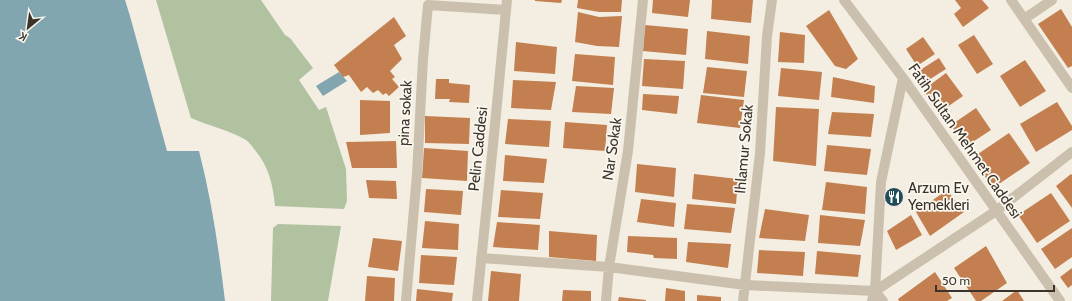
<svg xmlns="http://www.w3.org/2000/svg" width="1072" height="301" font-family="Cabin,sans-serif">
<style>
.green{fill:#b1c2a1}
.water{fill:#81a6b0}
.building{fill:#c37f4f}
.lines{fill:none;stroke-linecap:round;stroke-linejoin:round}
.minor{stroke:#cbc0ad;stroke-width:10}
.labels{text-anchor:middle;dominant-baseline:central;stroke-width:3.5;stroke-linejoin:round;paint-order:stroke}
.street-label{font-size:15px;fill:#3a322b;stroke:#faf7ee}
.poi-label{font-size:15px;fill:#3a322b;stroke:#faf7ee;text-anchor:start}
</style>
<rect width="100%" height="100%" fill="#f3eee1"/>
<path class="green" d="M156 0H261L285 35 290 38 313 68 299 80 319 110 326 107 346 169 347 201 344 209 275 206C273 185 269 166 254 149 252 146 249 142 246 140 229 130 209 126 191 118Z
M278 224 341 226 328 301H271L273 228Z"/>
<path class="water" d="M0 0H125L130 16 167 151H199C212 201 219 251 225 301H0Z
M339 72 347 81 323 96 316 86Z"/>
<path class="building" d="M535 0H562L561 3 535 1Z
M578 0H622L621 12H599L577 8Z
M653 0H690L688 17 652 13Z
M712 0H753L751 23 711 19Z
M955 0H982L989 8 963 27 954 14 961 8Z
M1061 9 1072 27V66L1068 68 1038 24Z
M829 10 858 59 846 69 835 66 806 26Z
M578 12 599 17 622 16 619 47 597 46 575 42Z
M394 17 406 36 394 45 402 59 390 71 395 77 392 79 399 87 389 96 386 93 383 95 378 90 373 93 367 87 361 92 349 75 343 77 334 65Z
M645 25 688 29 686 55 643 51Z
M707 31 750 36 748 64 705 59Z
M780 32 805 35 804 63 778 62Z
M974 35 993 64 977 74 958 45Z
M923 37 935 54 917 66 906 49Z
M516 42 557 47 555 74 514 71Z
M575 54 615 57 613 85 572 81Z
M939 58 946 69 924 83 917 72Z
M644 59 685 61 683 89 642 86Z
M1025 60 1046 91 1020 107 1000 76Z
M707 67 747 71 744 97 703 93Z
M781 68 822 72 819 100 778 96Z
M946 73 963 96 940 112 923 90Z
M833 77 875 86 874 103 831 97Z
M436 79H449V83L470 85 469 103 449 102 450 99H435Z
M513 80 556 82 551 110 511 108Z
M576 86 614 88 611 114 572 112Z
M643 94 679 96 677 114 642 110Z
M701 95 744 100 740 128 697 123Z
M360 100 390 101V133L360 135Z
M1057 102 1072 126V130L1036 152 1020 124Z
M776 107 819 109 816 166 773 161Z
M976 108 991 130 965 147 951 125Z
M832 112 874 114 871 137 828 134Z
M425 116 470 118 469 144 425 143Z
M508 119 551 121 549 147 505 144Z
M565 122 607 125 605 151 563 148Z
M1009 133 1030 163 993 188 972 158Z
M396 141 397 168H352L346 142Z
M827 145 871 149 867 175 824 171Z
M424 148 468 151 467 181 422 178Z
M505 155 547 159 544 183 503 181Z
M637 164 676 168 674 197 635 192Z
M694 174 738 179 736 204 692 199Z
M1071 174 1072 175V208L1056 186Z
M366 180 396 181 397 199 369 198Z
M826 182 867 187 865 214 822 210Z
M426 189 463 191 461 215 424 212Z
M501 190 543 193 540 219 498 217Z
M947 190 964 212 930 236 916 212Z
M1051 193 1070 221 1037 243 1018 215Z
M641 199 676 203 674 227 637 222Z
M687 204 735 208 731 233 684 229Z
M765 209 809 215 805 241 759 238Z
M820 215 865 220 860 246 818 243Z
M911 215 922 235 896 250 887 231Z
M425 221 459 224 458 250 422 248Z
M497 222 540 225 538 250 493 247Z
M1072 228V257L1055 269 1041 249Z
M549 231 597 235 596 261 549 257Z
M628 236 677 238V259L654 258 653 255 627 252Z
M373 238 402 241 398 271 368 267Z
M688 242 731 244 728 268 686 262Z
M986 246 1007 283 981 301H976L954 268Z
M759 250 805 252 803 276 757 273Z
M817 251 861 255 858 277 815 274Z
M421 255 457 257 454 285 419 283Z
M1072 268V285L1068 288 1060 277Z
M491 271 521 274 519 301H488Z
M935 272 952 298 947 301H899L898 299Z
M367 276 395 278 394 301H365Z
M666 288 685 291V301H665Z
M417 289 453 293 452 301H416Z
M563 290 591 291V301H562Z
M1017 290 1024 301H1002Z
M697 295 721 297V301H697Z
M619 297 646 300V301H618Z"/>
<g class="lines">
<path class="minor" d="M844 0 903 78 1060 301
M1011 0 1072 88
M1024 19 1052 0
M481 258 609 267 745 285 875 291
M875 291 996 211 1072 152
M875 291 883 301
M406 301 417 174 423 59 428 5 506 10
M477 301 493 145 507 0
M606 301 609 267 628 151 643 0
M743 301 760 153 767 36 772 0
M872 301 875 291 881 182 903 78"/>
</g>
<defs>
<g id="restaurant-disc" transform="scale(1)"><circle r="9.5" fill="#214d5b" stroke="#faf7ee"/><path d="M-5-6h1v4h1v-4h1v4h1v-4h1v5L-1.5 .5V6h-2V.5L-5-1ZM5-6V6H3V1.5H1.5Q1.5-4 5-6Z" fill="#fff"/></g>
</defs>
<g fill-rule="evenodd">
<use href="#restaurant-disc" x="894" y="197"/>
</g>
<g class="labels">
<g class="street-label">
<text transform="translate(405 113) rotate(-87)">pina sokak</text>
<text transform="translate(965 141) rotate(55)">Fatih Sultan Mehmet Caddesi</text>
<text transform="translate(478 149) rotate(-84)">Pelin Caddesi</text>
<text transform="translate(612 149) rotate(-82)">Nar Sokak</text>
<text transform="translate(744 149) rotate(-85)">Ihlamur Sokak</text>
</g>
<g class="poi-label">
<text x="908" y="188">Arzum Ev<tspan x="908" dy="17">Yemekleri</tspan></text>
</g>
</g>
<g transform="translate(28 28) rotate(209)" stroke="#faf7ee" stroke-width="3" paint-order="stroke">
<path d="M0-3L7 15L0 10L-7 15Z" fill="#3a322b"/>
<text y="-6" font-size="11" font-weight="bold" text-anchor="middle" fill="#3a322b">K</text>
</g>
<path d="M936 285v6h118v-6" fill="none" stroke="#3a322b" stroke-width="2"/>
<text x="942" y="285" font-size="12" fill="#3a322b" stroke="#faf7ee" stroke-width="3" paint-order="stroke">50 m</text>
</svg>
